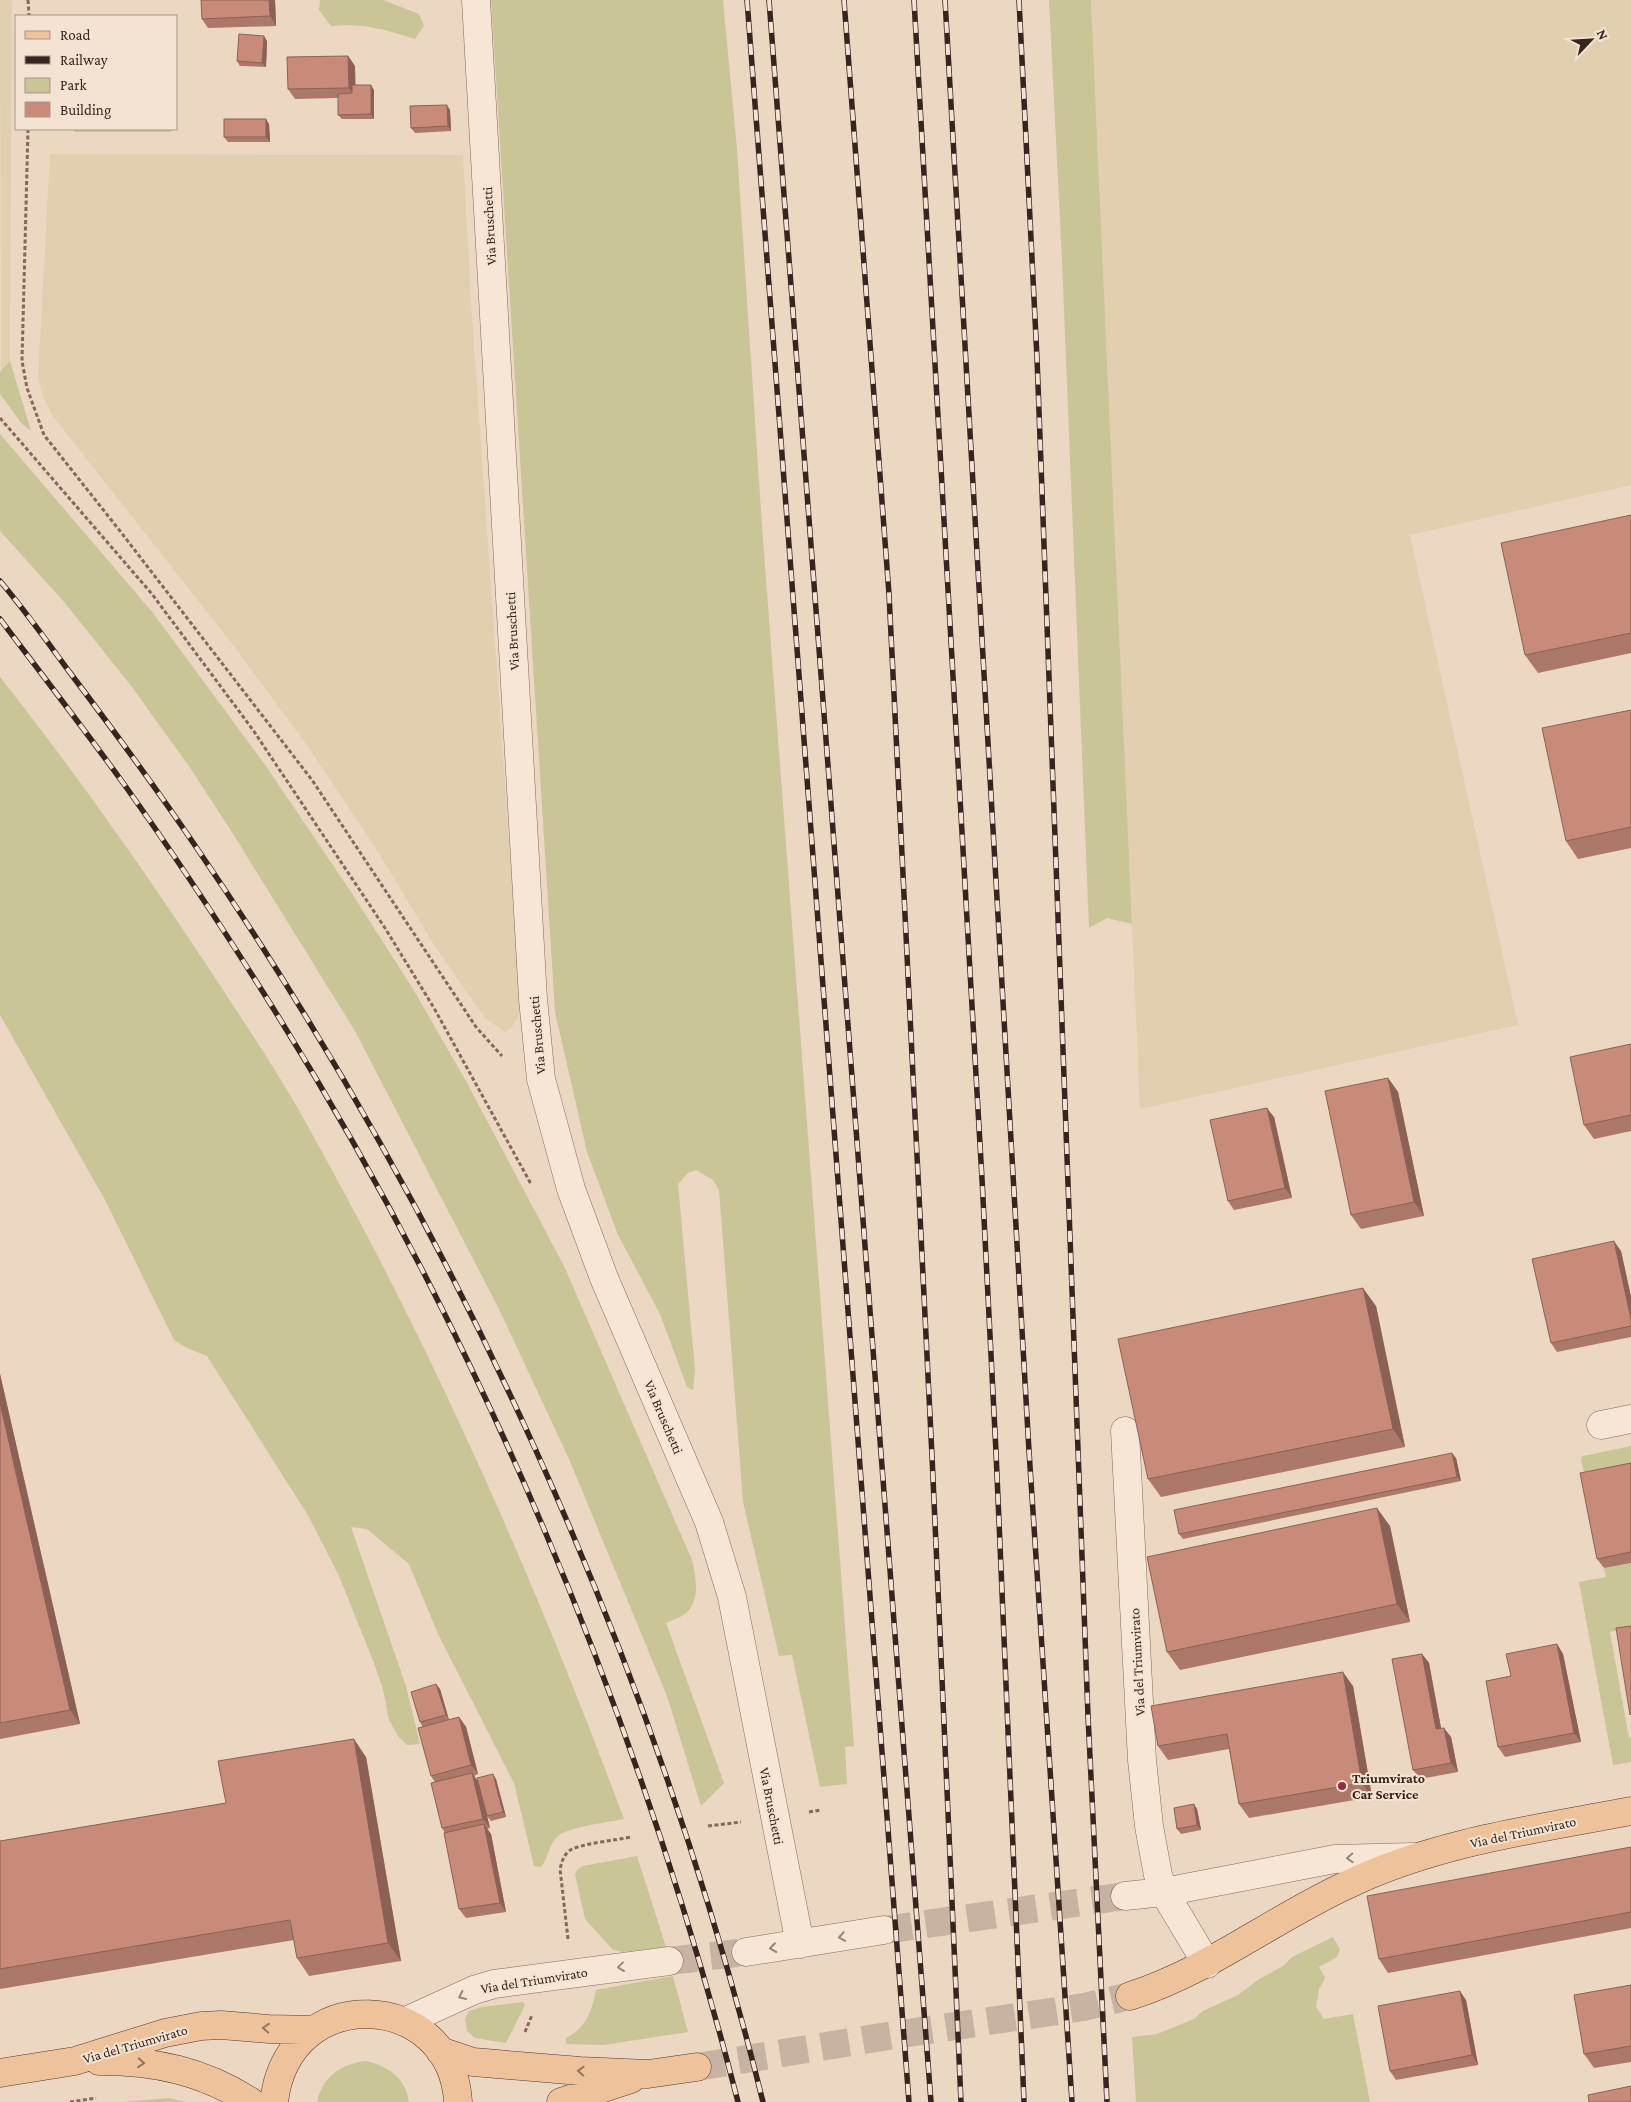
<svg xmlns="http://www.w3.org/2000/svg" width="1631" height="2102" font-family="'Crimson Pro',serif">
<style>
.farmland{fill:#e1cfb0}
.green{fill:#c9c597}
.lines{fill:none;stroke-linecap:round;stroke-linejoin:round}
.minor-tunnel{stroke:#c8b3a2;stroke-width:28;stroke-dasharray:28 14;stroke-linecap:butt}
.major-tunnel{stroke:#c8b3a2;stroke-width:28;stroke-dasharray:28 14;stroke-linecap:butt}
.minor-casing{stroke:#85685a;stroke-width:29}
.major-casing{stroke:#53382f;stroke-width:29}
.path{stroke:#85685a;stroke-width:3;stroke-dasharray:4 2.5;stroke-linecap:butt}
.minor{stroke:#f7e6d5;stroke-width:28}
.major{stroke:#eec39c;stroke-width:28}
.rail-casing{stroke:#36251e;stroke-width:5.5}
.rail{stroke:#f4e3d2;stroke-width:4;stroke-dasharray:11;stroke-linecap:butt}
.wall{fill:#ac7869}
.shaded-wall{fill:#8c6155}
.building{fill:#c88b7a;stroke:#8c6155}
.oneway{stroke:#96867a}
.oneway2{stroke:#92745d}
.poi-dot{fill:#912d42;stroke:#f4e3d2;stroke-width:2}
.labels{text-anchor:middle;dominant-baseline:central;stroke-width:4;stroke-linejoin:round;paint-order:stroke}
.street-label{font-size:14px;fill:#36251e;stroke:#f4e3d2}
.poi-label{font-size:14px;font-weight:bold;fill:#36251e;stroke:#f4e3d2;text-anchor:start}
</style>
<rect width="100%" height="100%" fill="#ecd7c3"/>
<path class="farmland" d="M0 0H12V16L10 361 1 372Z
M1091 0H1631V485L1410 535 1518 1025 1140 1109Z
M50 154 463 155 471 302 520 998 519 1015 512 1028 505 1032 485 1018 436 948 378 852 309 748 233 645 52 415 43 396 38 378Z"/>
<path class="green" d="M320 0H383L419 14 424 26 415 39C383 29 365 23 331 26L319 10Z
M491 0H723L737 149 762 526 854 1746 845 1747 847 1784 820 1787 792 1655 779 1656 743 1502 719 1190 713 1180 696 1170 688 1173 678 1184 695 1370 693 1390 687 1387 660 1314 618 1235 587 1152 555 1012Z
M1049 0H1091L1132 924 1107 918 1089 928 1062 261Z
M74 129H171V132H74Z
M10 361 31 431 22 424 0 394V372Z
M0 434 153 613 266 766 353 895 413 989 466 1081 564 1266 692 1560C696 1577 701 1601 685 1614 679 1618 672 1620 666 1623L724 1783 701 1806 667 1696 569 1459 499 1309 355 1031 235 837 191 769 132 687 65 603 0 531Z
M0 677C76 773 146 873 214 976 247 1027 282 1078 311 1132 434 1352 536 1582 624 1819 610 1822 568 1827 558 1836 549 1843 549 1858 541 1867L534 1866 514 1783 438 1634 409 1564 367 1529 351 1527 406 1686 420 1744 407 1745 398 1736 389 1720 383 1689 374 1663 339 1576 309 1517 207 1356 189 1349 174 1340 105 1200 0 1015Z
M1631 1446V1474L1584 1473 1581 1459 1583 1456Z
M1631 1563V1628L1610 1632 1629 1738H1631V1762L1613 1765 1579 1582 1606 1577 1604 1568Z
M637 1856 666 1947 622 1952 613 1950 585 1919 575 1874 578 1869 583 1866Z
M1333 1937 1340 1949 1337 1957 1319 1967 1325 1978 1319 1989 1316 2007 1324 2019 1353 2014 1370 2102H1136L1132 2037 1157 2034 1194 2019 1203 2011 1238 1995 1258 1980 1283 1966 1292 1957Z
M673 1976 688 2032 604 2045 566 2044V2038C586 2028 592 2011 596 1990Z
M523 2002 525 2005 506 2043 475 2038 467 2031 465 2019 469 2011 482 2007Z
M366 2061C388 2066 406 2078 409 2102H317C323 2076 341 2064 366 2061Z
M169 2098 186 2102H121Z"/>
<g class="lines">
<path class="minor-tunnel" d="M884 1930 1125 1896
M669 1961 746 1952"/>
<path class="major-tunnel" d="M697 2067 894 2035 1084 2007 1130 1996"/>
<g class="minor-casing">
<path id="minor" d="M476 0 533 999 541 1079 571 1189 604 1278 709 1522 732 1597 800 1944
M1601 1425 1631 1419
M1125 1431 1142 1760 1149 1826 1158 1875 1164 1892 1207 1964
M1125 1896 1164 1892 1335 1859 1413 1857
M746 1952 884 1930
M404 2022 474 1990 494 1984 669 1961"/>
</g>
<g class="major-casing">
<path id="major" d="M1130 1996C1209 1971 1274 1918 1349 1884 1437 1842 1536 1829 1631 1811
M440 2051 473 2062 580 2071 648 2074 697 2067
M99 2061C156 2061 203 2071 251 2102
M0 2073 75 2061 165 2033 201 2026 221 2025 269 2029 314 2030
M274 2102C288 1980 452 1990 458 2102
M561 2102 631 2079"/>
</g>
<path class="path" d="M28 0 29 16
M28 129 22 361 27 388 44 435 120 531 312 780 476 1027 502 1056
M0 418 152 594 253 730 385 928 434 1008 531 1184
M809 1812 821 1810
M708 1826 741 1822
M568 1939 560 1869C562 1862 563 1856 569 1851 577 1844 618 1840 631 1837
M525 2032 532 2015
M70 2102 96 2098"/>
<use href="#minor" class="minor"/>
<use href="#major" class="major"/>
<g class="rail-casing">
<path id="rail" d="M747 0 909 2102
M769 0 931 2102
M844 0 889 594 932 1456 961 2102
M914 0 982 1179 996 1452 1024 2102
M945 0 1029 1451 1072 2102
M1019 0 1037 358 1088 1716 1107 2102
M0 581C24 609 46 640 68 670 111 727 154 785 194 844 455 1225 652 1654 763 2102
M0 619C42 675 85 730 126 787 173 853 218 921 261 989 477 1329 638 1712 738 2102"/>
</g>
<use href="#rail" class="rail"/>
</g>
<path class="wall" d="M200 0H275L276 26 208 28 202 19 201 0Z
M267 41 266 67 240 66 237 61Z
M348 56 355 66V85L374 90V119H342L338 115V98L295 99 288 89Z
M450 110 451 131 415 133 411 128Z
M269 124 270 142H228L224 137Z
M1631 515V653L1538 673 1525 655Z
M1631 710V848L1578 859 1566 841Z
M1631 1044V1131L1594 1139 1584 1125Z
M1388 1078 1398 1092 1424 1216 1361 1229 1351 1215Z
M1274 1117 1292 1198 1234 1210 1228 1201Z
M1621 1251 1631 1297V1337L1557 1352 1551 1343Z
M1376 1306 1405 1447 1161 1497 1148 1479Z
M0 1374 80 1724 0 1739Z
M1456 1458 1461 1481 1183 1539 1179 1534Z
M1631 1463V1563L1604 1568 1597 1559Z
M1390 1526 1410 1622 1180 1670 1167 1652Z
M1557 1644 1563 1654 1581 1742 1505 1757 1498 1747 1511 1676Z
M1422 1654 1429 1663 1441 1728 1451 1737 1458 1772 1420 1779 1413 1770Z
M1353 1686 1372 1797 1249 1818 1239 1804 1229 1749 1168 1760 1158 1746Z
M440 1689 449 1720 423 1727 420 1722Z
M459 1717 466 1727 478 1774 474 1776 478 1781 496 1779 506 1817 491 1821 487 1816 483 1800 490 1828 487 1829 491 1834 506 1912 466 1918 459 1909 445 1833 442 1828 435 1782 431 1776Z
M366 1757 401 1961 309 1976 297 1958 294 1940 0 1989V1841L226 1803Z
M1197 1809 1201 1830 1181 1834 1177 1829Z
M1631 1847V1928L1388 1973 1379 1959Z
M1631 1985V2062L1594 2068 1584 2054Z
M1466 2000 1478 2065 1396 2080 1390 2071Z"/>
<path class="shaded-wall" d="M269 0H275L276 26 270 16Z
M264 36 267 41 266 67 262 63Z
M348 56 355 66 356 98 349 88Z
M371 85 374 90V119L371 114Z
M447 105 450 110 451 131 448 126Z
M266 119 269 124 270 142 266 137Z
M1388 1078 1398 1092 1424 1216 1414 1202Z
M1267 1108 1274 1117 1292 1198 1285 1188Z
M1614 1241 1621 1251 1631 1297V1319Z
M1363 1288 1376 1306 1405 1447 1393 1429Z
M0 1374 80 1724 70 1710 0 1403Z
M1452 1453 1456 1458 1461 1481 1457 1477Z
M1377 1508 1390 1526 1410 1622 1397 1604Z
M1557 1644 1563 1654 1581 1742 1574 1733Z
M1422 1654 1429 1663 1443 1739 1436 1729Z
M1343 1672 1353 1686 1372 1797 1362 1783Z
M436 1684 440 1689 449 1720 446 1715Z
M459 1717 466 1727 478 1774 471 1765Z
M1444 1728 1451 1737 1458 1772 1451 1763Z
M354 1739 366 1757 401 1961 388 1943Z
M472 1773 479 1783 490 1828 483 1819Z
M493 1774 496 1779 506 1817 503 1812Z
M1194 1804 1197 1809 1201 1830 1197 1825Z
M484 1824 491 1834 506 1912 500 1903Z
M1460 1991 1466 2000 1478 2065 1472 2055Z"/>
<path class="building" d="M201 0H269L270 16 202 19Z
M239 34 264 36 262 63 237 61Z
M348 56 349 88 288 89 287 57Z
M352 85H371V114L338 115V94L352 93Z
M447 105 448 126 411 128 410 106Z
M224 119H266V137H224Z
M1631 515V633L1525 655 1501 543Z
M1631 710V827L1566 841 1542 728Z
M1631 1044V1115L1584 1125 1570 1057Z
M1388 1078 1414 1202 1351 1215 1325 1091Z
M1267 1108 1285 1188 1228 1201 1210 1120Z
M1614 1241 1631 1319V1326L1551 1343 1532 1259Z
M1363 1288 1393 1429 1148 1479 1118 1339Z
M0 1403 70 1710 0 1723Z
M1452 1453 1457 1477 1179 1534 1174 1510Z
M1631 1463V1552L1597 1559 1580 1473Z
M1377 1508 1397 1604 1167 1652 1147 1557Z
M1631 1626V1714L1630 1715 1616 1628Z
M1557 1644 1574 1733 1498 1747 1486 1681 1511 1676 1506 1654Z
M1422 1654 1436 1729 1444 1728 1451 1763 1413 1770 1392 1659Z
M1343 1672 1362 1783 1239 1804 1227 1734 1158 1746 1151 1706Z
M436 1684 446 1715 420 1722 411 1692Z
M459 1717 471 1765 431 1776 418 1728Z
M354 1739 388 1943 297 1958 290 1920 0 1969V1841L226 1803 218 1761Z
M472 1773 483 1819 442 1828 431 1783Z
M493 1774 503 1812 487 1816 477 1778Z
M1194 1804 1197 1825 1177 1829 1174 1808Z
M484 1824 500 1903 459 1909 444 1833Z
M1631 1847V1912L1379 1959 1367 1896Z
M1631 1985V2046L1584 2054 1574 1995Z
M1460 1991 1472 2055 1390 2071 1378 2006Z
M1631 2086V2102H1589L1588 2095Z"/>
<defs><path id="oneway-chevron" d="M-2-3.5L2.5 0L-2 3.5" fill="none" stroke-width="1.6" stroke-linecap="round" stroke-linejoin="round" transform="scale(1.25)"/></defs>
<g class="oneway">
<use href="#oneway-chevron" transform="translate(1350 1858) rotate(177)"/>
<use href="#oneway-chevron" transform="translate(842 1937) rotate(170)"/>
<use href="#oneway-chevron" transform="translate(773 1948) rotate(172)"/>
<use href="#oneway-chevron" transform="translate(621 1967) rotate(173)"/>
<use href="#oneway-chevron" transform="translate(462 1996) rotate(155)"/>
</g>
<g class="oneway2">
<use href="#oneway-chevron" transform="translate(266 2028) rotate(-175)"/>
<use href="#oneway-chevron" transform="translate(141 2063) rotate(5)"/>
<use href="#oneway-chevron" transform="translate(581 2071) rotate(-177)"/>
</g>
<circle class="poi-dot" cx="1342" cy="1786" r="5"/>
<g class="labels">
<g class="street-label">
<text transform="translate(489 226) rotate(-93)">Via Bruschetti</text>
<text transform="translate(512 631) rotate(-93)">Via Bruschetti</text>
<text transform="translate(537 1035) rotate(-95)">Via Bruschetti</text>
<text transform="translate(664 1417) rotate(67)">Via Bruschetti</text>
<text transform="translate(1137 1662) rotate(-93)">Via del Triumvirato</text>
<text transform="translate(772 1806) rotate(79)">Via Bruschetti</text>
<text transform="translate(1523 1832) rotate(-12)">Via del Triumvirato</text>
<text transform="translate(534 1980) rotate(-9)">Via del Triumvirato</text>
<text transform="translate(135 2044) rotate(-16)">Via del Triumvirato</text>
</g>
<g class="poi-label">
<text x="1352" y="1778">Triumvirato<tspan x="1352" dy="16">Car Service</tspan></text>
</g>
</g>
<rect x="15" y="15" width="162" height="115" fill="#f4e3d2" stroke="#a8978a"/>
<rect x="25" y="31" width="25" height="8" fill="#eec39c" stroke="#a8978a"/>
<text x="60" y="40" font-size="15" fill="#36251e">Road</text>
<rect x="25" y="56" width="25" height="8" fill="#36251e" stroke="#a8978a"/>
<text x="60" y="65" font-size="15" fill="#36251e">Railway</text>
<rect x="25" y="78" width="25" height="15" fill="#c9c597" stroke="#a8978a"/>
<text x="60" y="90" font-size="15" fill="#36251e">Park</text>
<rect x="25" y="102" width="25" height="15" fill="#c88b7a" stroke="#a8978a"/>
<text x="60" y="115" font-size="15" fill="#36251e">Building</text>
<g transform="translate(1591 40) rotate(65)" stroke="#f4e3d2" stroke-width="4" paint-order="stroke">
<path d="M0-4L9 19L0 12L-9 19Z" fill="#36251e"/>
<text y="-8" font-size="14" font-weight="bold" text-anchor="middle" fill="#36251e">N</text>
</g>
</svg>
